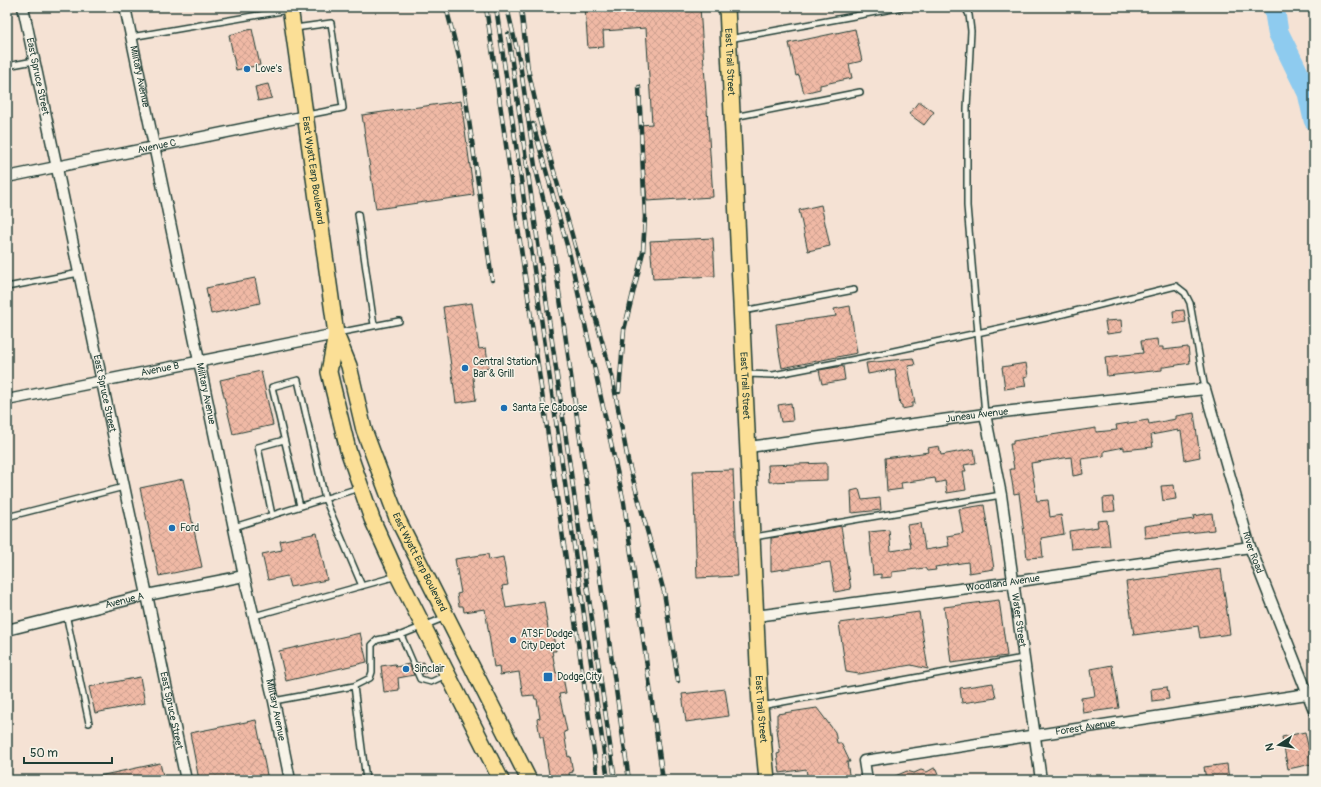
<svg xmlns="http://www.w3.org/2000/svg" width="1321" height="787" font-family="Pangolin,sans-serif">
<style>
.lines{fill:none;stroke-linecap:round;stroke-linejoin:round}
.river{stroke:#8ecbef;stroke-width:21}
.building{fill:url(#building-cross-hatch);stroke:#1f3d34}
.lane-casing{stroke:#1f3d34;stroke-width:8}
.street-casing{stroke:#1f3d34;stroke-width:13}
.primary-casing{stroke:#1f3d34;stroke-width:18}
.path{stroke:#1f3d34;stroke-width:2;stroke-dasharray:1 3;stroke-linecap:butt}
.lane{stroke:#f7f3e8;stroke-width:5}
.street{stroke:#f7f3e8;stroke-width:10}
.primary{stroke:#fbdf96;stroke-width:15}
.rail-casing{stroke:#1f3d34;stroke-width:4.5}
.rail{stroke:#f7f3e8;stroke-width:3;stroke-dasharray:9;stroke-linecap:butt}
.poi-dot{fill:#1f6fb2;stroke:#f7f3e8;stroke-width:1.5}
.labels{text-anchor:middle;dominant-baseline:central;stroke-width:3;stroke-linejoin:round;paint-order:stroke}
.street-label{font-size:10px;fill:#1f3d34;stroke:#f7f3e8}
.poi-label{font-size:10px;fill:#1f3d34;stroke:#f7f3e8;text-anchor:start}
</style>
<defs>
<pattern id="building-cross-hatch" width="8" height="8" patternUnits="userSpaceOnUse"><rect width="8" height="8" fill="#f0b9a5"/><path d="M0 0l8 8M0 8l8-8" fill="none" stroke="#cda08f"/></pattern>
</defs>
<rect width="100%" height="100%" fill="#f5e2d4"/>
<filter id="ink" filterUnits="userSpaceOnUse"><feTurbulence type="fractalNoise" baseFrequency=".025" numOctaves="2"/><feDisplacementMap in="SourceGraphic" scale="8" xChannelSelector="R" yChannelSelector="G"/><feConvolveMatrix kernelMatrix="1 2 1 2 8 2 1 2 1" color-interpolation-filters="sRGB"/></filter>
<g filter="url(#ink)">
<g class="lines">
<path class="river" d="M1274 7 1278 32 1308 93 1314 120"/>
</g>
<path class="building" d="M585 7H700L713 197 647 201 641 125 652 124 646 28 603 31 604 47 588 48Z
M252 29 260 65 236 70 229 35Z
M855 29 862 61 849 64 852 78 820 85V89L804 93 799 75 796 76 789 43Z
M268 84 272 98 258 101 255 87Z
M461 101 474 195 376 209 362 115Z
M919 101 934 112 924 125 909 114Z
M821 205 830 246 808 251 799 210Z
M713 238 715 276 653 279 650 241Z
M255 278 260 303 211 314 206 288Z
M472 303 479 349 486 348 489 368 472 371 476 400 456 403 443 307Z
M850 306 857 353 782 368 779 352 776 324 836 316 834 309Z
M1184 310 1186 322 1174 324 1173 311Z
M1121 320 1122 332 1107 334 1105 321Z
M1157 339 1158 347H1163V350L1188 347 1190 363 1165 367H1162V370L1107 376 1105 357 1143 353 1141 341Z
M913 358 915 365 908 366 915 403H912V407L902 409V405H900L895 369 868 374 866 363Z
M1026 363 1028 376 1024 377 1026 386 1005 389 1002 367Z
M843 366 845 380 822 384 819 370Z
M261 371 273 425 233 434 220 380Z
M791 403 793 421 781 422 778 405Z
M1194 413 1200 457 1185 460 1181 431 1178 432V430L1151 435 1153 447 1124 450V447L1104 451V456L1081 459 1083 474 1073 476 1071 457 1031 463 1037 501 1048 500 1050 517 1061 515 1064 534 1041 538 1043 557 1027 558 1019 493 1014 494 1010 469H1014L1010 444H1013V441L1096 428V432L1117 430 1116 425 1148 420 1149 424 1176 419V416Z
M939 446 941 455 974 449 976 463 964 465 966 471H963L966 490 947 493 945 481 936 483 935 478 901 483 902 489 887 491 885 458 929 452 928 448Z
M827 463V480L769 482 768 465Z
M733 470 738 576 697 578 693 471Z
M183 479 202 567 159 576 140 488Z
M1174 485 1176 499 1163 501 1161 486Z
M859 489 862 500 880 498 881 510 852 513 851 491Z
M1113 497 1115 511 1104 512 1103 498Z
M984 505 994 569 969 573 968 562 935 567 936 570 927 571 925 568 892 572V577L881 578V574L873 575 869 532 889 530 891 551 911 548 907 525 921 523 925 550 949 546 947 536 963 533 959 509Z
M1212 513 1214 530 1145 538 1144 526 1194 519 1193 516Z
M1107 520 1110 546 1071 549 1069 531 1098 527 1097 521Z
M841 526 851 589 835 592 830 562 771 571V538Z
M317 533 327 580 290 587 287 576 268 580 262 554 282 550 280 541Z
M488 554 489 560 503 557 508 585 502 586 506 608 544 602 549 636 553 635 556 651H552L556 673 562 672 566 693 559 694 567 731 564 732 568 757 570 756 573 772 569 773 570 780H550L543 737H540L537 719 540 718 537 699H535L534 695 523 696 519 672 500 675 499 666 494 667 485 609 464 612 463 606H459L457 594 461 593 455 559Z
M1221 569 1230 634 1200 638 1198 626 1134 635 1126 582Z
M999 600 1007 656 951 663 944 607Z
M919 612 928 669 911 665 859 674 846 672 839 623Z
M360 633 367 662 286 681 279 651Z
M424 662 426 673 422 674 417 663Z
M395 664 396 667 409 664 414 675 398 678 399 690 384 692 381 666Z
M1112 665 1119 708 1083 713 1081 698 1095 696 1091 669Z
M140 677 145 703 95 713 89 687Z
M993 683 996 698 962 703 960 688Z
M1167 687 1169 699 1152 701 1151 689Z
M725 689 729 716 686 722 682 694Z
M817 708 835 732 837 743H841L850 762H847L850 780H808L806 769 780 773 777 754 780 753 777 728V714Z
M256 720 268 780H199L190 733Z
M1305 732 1312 764 1288 769 1282 737Z
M160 763 164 780H99V776Z
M1227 764 1229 780H1206L1204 767Z
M934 768 937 769 939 774 936 778 886 780 907 771 914 773 921 770 927 772Z"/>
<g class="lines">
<g class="lane-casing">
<path id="lane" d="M965 7 969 15 971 31 967 108V206L985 414
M295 28 331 23 343 108 307 115
M131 37 288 10
M729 39 903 7
M7 66 34 61
M734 117 860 92
M358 214 374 325
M7 287 79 273
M743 311 854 290
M337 333 399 321
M745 374 773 375 861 358 1047 318 1176 286 1185 293 1190 303 1205 389
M300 506 272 387 298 380 325 499 362 586
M272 515 258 447 284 440
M7 517 124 487
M234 527 359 488
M754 537 1001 495
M66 614 89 723
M254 616 397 576
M401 635 420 679 431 682 446 675
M274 701 354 686
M761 706 1023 658
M366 780 354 686 370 678 372 672V645L377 640 401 635 446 617"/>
</g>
<g class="street-casing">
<g id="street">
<path id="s1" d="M23 7 186 780"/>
<path id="s2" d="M125 7 244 576 274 701 290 780"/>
<path id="s3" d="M7 177 306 116"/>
<path id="s4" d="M7 400 336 334"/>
<path id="s5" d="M985 414 1001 495 1041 780"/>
<path id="s6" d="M749 447 985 414 1205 389 1250 547 1314 710"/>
<path id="s7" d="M756 616 1013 582 1250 547"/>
<path id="s8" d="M7 630 147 595 244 576"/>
<path id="s9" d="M867 780 864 761 1307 694"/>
</g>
</g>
<g class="primary-casing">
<g id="primary">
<path id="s10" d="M290 7 336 334 349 366 364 430 397 518 529 780"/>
<path id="s11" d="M727 7 760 706 767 780"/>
<path d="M336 334 329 372 348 450 372 519 398 576 501 780"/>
</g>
</g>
<path class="path" d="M572 634 578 632
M586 730 592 729"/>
<use href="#lane" class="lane"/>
<use href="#street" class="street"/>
<use href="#primary" class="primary"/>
<g class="rail-casing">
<path id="rail" d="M446 7 461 65 492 280
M486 7 598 780
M496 7 608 780
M507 7 520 63 535 166 549 222 629 780
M521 7 528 70
M508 34 615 780
M527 65 540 122 612 376 628 461 664 592 678 681
M533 124 570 256 624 503 663 780
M619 392 624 330 643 252 645 217 639 87"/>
</g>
<use href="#rail" class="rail"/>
</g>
</g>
<g class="poi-dot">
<circle cx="247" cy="69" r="4"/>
<circle cx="465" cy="368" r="4"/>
<circle cx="504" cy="408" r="4"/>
<circle cx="172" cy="528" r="4"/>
<circle cx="513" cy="640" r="4"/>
<circle cx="406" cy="669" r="4"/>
<rect x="543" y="672" width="10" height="10" rx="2"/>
</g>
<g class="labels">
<g class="street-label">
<text stroke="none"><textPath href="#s11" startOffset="55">East Trail Street</textPath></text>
<text stroke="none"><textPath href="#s1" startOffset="71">East Spruce Street</textPath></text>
<text stroke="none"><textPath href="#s2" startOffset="71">Military Avenue</textPath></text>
<text stroke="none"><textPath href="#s3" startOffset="153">Avenue C</textPath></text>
<text stroke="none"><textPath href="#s10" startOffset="165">East Wyatt Earp Boulevard</textPath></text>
<text stroke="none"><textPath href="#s4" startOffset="156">Avenue B</textPath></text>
<text stroke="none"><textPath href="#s11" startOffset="379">East Trail Street</textPath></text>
<text stroke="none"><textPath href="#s1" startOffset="395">East Spruce Street</textPath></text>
<text stroke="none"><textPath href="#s2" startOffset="395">Military Avenue</textPath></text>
<text stroke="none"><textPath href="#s6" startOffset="230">Juneau Avenue</textPath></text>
<text stroke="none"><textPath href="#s6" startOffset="630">River Road</textPath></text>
<text stroke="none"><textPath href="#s10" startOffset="574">East Wyatt Earp Boulevard</textPath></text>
<text stroke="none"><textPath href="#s7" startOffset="249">Woodland Avenue</textPath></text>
<text stroke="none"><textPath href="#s8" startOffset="121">Avenue A</textPath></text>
<text stroke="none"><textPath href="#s5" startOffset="209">Water Street</textPath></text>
<text stroke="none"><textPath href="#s11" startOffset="703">East Trail Street</textPath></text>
<text stroke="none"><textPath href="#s2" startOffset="719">Military Avenue</textPath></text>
<text stroke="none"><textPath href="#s1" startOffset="719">East Spruce Street</textPath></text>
<text stroke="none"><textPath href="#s9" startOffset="243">Forest Avenue</textPath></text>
</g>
<g class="poi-label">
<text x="255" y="69">Love's</text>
<text x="473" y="362">Central Station<tspan x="473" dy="12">Bar &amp; Grill</tspan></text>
<text x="512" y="408">Santa Fe Caboose</text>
<text x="180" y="528">Ford</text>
<text x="521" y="634">ATSF Dodge<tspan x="521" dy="12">City Depot</tspan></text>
<text x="414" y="669">Sinclair</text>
<text x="557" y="677">Dodge City</text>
</g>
</g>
<rect width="1321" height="787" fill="none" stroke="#f7f3e8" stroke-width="24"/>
<rect x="12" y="12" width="1297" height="763" fill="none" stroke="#1f3d34" stroke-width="1.5" filter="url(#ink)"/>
<g transform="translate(1279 745) rotate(258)" stroke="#f7f3e8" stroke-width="3" paint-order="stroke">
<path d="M0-3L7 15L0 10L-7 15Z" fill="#1f3d34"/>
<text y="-6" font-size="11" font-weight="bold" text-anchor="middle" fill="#1f3d34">N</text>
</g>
<path d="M24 757v6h88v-6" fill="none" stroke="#1f3d34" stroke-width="2"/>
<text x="30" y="757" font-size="12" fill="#1f3d34" stroke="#f7f3e8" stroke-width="3" paint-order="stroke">50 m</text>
</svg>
